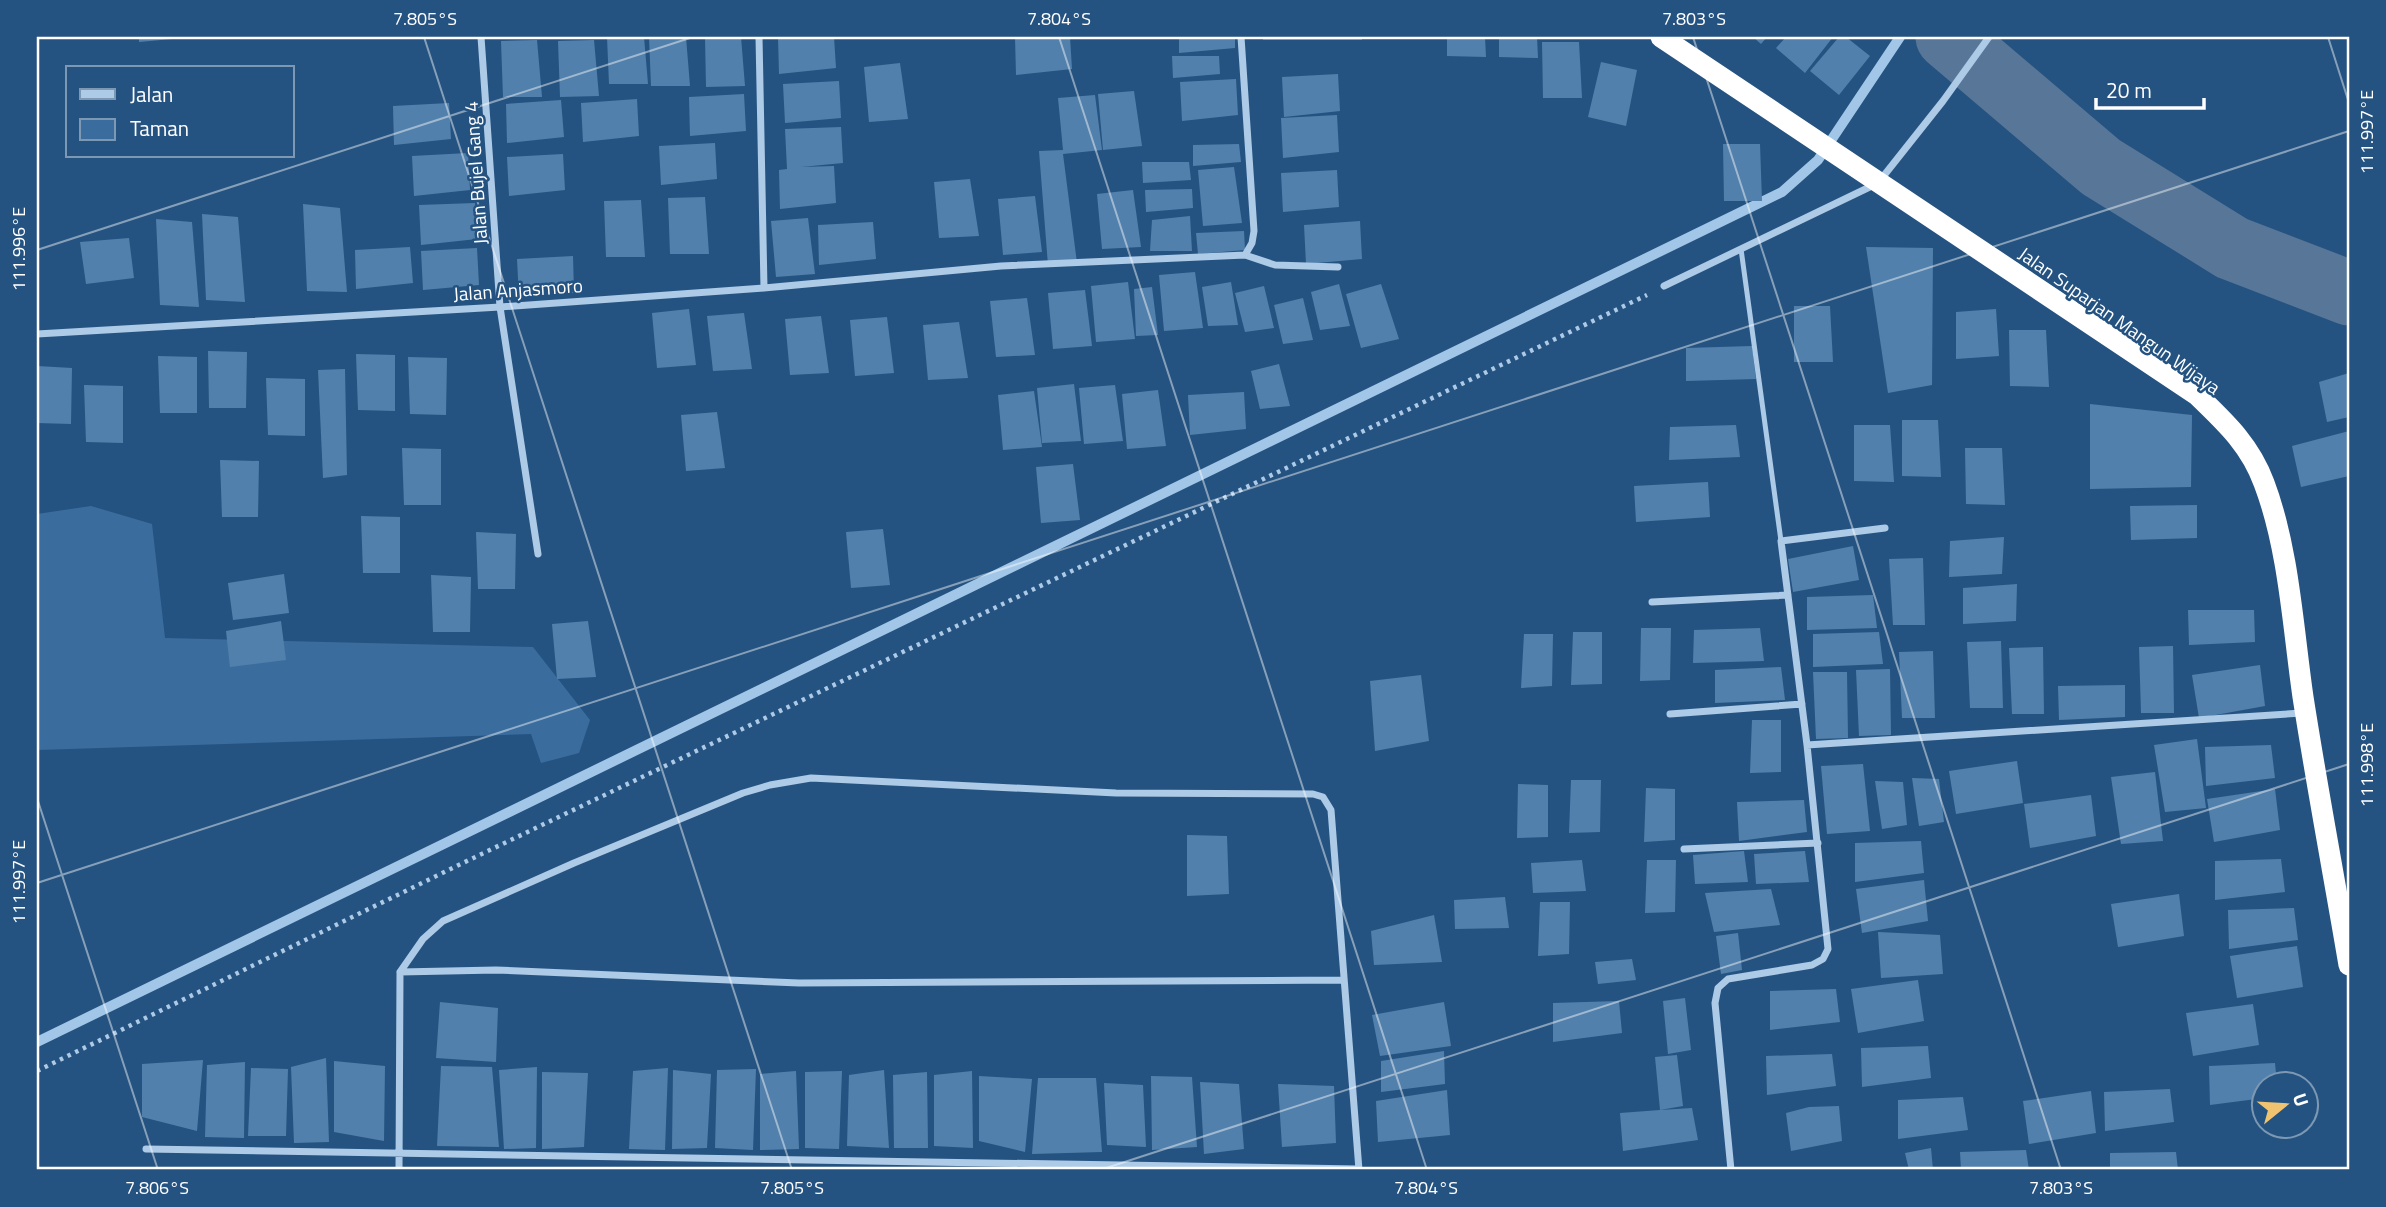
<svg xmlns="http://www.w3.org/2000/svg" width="2386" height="1207" font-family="'Titillium Web',sans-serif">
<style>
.green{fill:#3a6d9e}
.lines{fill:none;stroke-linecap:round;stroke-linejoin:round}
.stream{stroke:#a1c6e7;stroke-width:10}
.river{stroke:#587798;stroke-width:65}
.building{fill:#5280ac}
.path{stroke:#adcae7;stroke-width:4.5;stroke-dasharray:3.5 5;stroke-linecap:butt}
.lane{stroke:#adcae7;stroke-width:5}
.street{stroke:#adcae7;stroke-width:7}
.highway{stroke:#fff;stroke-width:21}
.ticks{fill:none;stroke:#fff;stroke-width:2;stroke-opacity:0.45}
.labels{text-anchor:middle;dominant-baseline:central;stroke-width:5;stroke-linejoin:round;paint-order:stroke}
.street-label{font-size:19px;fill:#fff;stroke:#255381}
.neatline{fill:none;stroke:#fff;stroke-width:2.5}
.ticks-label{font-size:18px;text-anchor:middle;fill:#fff}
</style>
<rect width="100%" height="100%" fill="#255381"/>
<path class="green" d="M91 506 152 524 165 638 533 647 590 720 579 753 541 763 531 734 37 750V514Z"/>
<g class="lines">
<path class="stream" d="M37 1042 1782 192 1818 160 1900 37"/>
<path class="river" d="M1948 37 2101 167 2232 248 2349 293"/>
</g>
<path class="building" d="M139 37H172V39L139 42Z
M607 37H644L648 84H609Z
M649 37H686L690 86H651Z
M705 37H741L745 86 706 87Z
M778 37H834L836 68 779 74Z
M1015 37H1070L1072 69 1016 75Z
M1179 37H1235V48L1179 53Z
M1263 37H1362V40H1263Z
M1447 37H1485L1486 57 1447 56Z
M1499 37H1537L1538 58 1499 57Z
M1753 37H1767L1761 44Z
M1786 37H1833L1805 73 1776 48Z
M1839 37H1846L1870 56 1839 95 1810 71Z
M537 40 542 97H503L501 41Z
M594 40 599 96 560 97 558 41Z
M1542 42H1579L1582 98H1543Z
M1172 56H1219L1220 74 1173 78Z
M1601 62 1637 70 1626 126 1588 117Z
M900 63 908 119 869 122 864 67Z
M1338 74 1340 111 1284 117 1282 77Z
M1236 79 1238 115 1182 121 1180 82Z
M839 81 841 118 785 123 783 84Z
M1134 91 1142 146 1103 150 1098 94Z
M744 94 746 131 690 136 689 97Z
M1095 95 1102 150 1063 154 1077 263 1048 265 1039 151 1063 150 1058 98Z
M637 99 639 136 583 142 581 103Z
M561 100 564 137 507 143 506 104Z
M449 103 451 139 394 145 393 106Z
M1337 115 1339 152 1283 158 1281 118Z
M841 127 843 163 801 167 834 166 836 203 780 209 779 170 787 169 785 129Z
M715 143 717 179 661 185 659 146Z
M1239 144 1241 162 1193 166V145Z
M1723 144H1760L1762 201H1724Z
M468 153 470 190 414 196 412 156Z
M563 154 565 190 509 196 507 157Z
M1142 162H1189L1191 180 1143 183Z
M1234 167 1242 223 1203 226 1198 170Z
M1337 170 1339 207 1283 212 1281 173Z
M970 179 979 236 939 238 934 182Z
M1192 189 1193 208 1146 212 1145 190Z
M1133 190 1141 247 1102 249 1097 194Z
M1035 196 1042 252 1003 255 998 199Z
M705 197 709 254H670L668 198Z
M641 200 645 257H606L604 201Z
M475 203 477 239 421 245 419 205Z
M303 204 340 208 347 292 307 291Z
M202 214 238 217 245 302 206 300Z
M1190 216 1192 251H1150L1152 220Z
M808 218 815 274 776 277 771 221Z
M156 219 192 222 199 307 160 305Z
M1360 221 1362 259 1306 264 1304 225Z
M873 222 876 259 819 265 818 225Z
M1244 231 1245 250 1198 254 1196 233Z
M129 238 134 278 86 284 80 242Z
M410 247 413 283 356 289 355 250Z
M1866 247 1933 248 1932 385 1888 393Z
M477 248 479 285 423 290 421 251Z
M573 256 574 293 519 298 517 259Z
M1195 272 1203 328 1164 331 1159 275Z
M1128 282 1135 339 1096 342 1091 286Z
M1231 282 1238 325 1208 326 1202 287Z
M1339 284 1350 326 1320 330 1311 292Z
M1381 284 1399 339 1361 348 1346 294Z
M1264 286 1274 328 1245 332 1235 293Z
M1152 287 1158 335 1136 336 1134 289Z
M1085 290 1092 346 1053 349 1048 293Z
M1027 298 1035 355 996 357 990 301Z
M1303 298 1313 340 1283 344 1274 305Z
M1794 306H1830L1833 362H1794Z
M689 309 696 365 657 368 652 313Z
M1996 309 1999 356 1956 359V312Z
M744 313 752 369 713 371 707 316Z
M821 316 829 373 790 375 785 319Z
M887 317 894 373 855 376 850 320Z
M959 322 968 378 928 380 923 325Z
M2009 330H2046L2049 387 2010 386Z
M1752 346 1756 379 1686 381V348Z
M208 351 247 352 246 408H209Z
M356 354 395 355V411L358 410Z
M158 356 197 357V413H160Z
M408 357 447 358 446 415 410 414Z
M1279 364 1290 406 1260 409 1251 371Z
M37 366 72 368 71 424 37 423Z
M345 369 347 475 323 478 318 370Z
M2349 373V417L2327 422 2319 382Z
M266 378 305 379V436L268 435Z
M1074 384 1081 441 1042 443 1037 388Z
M84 385 123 386V443L86 442Z
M1115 385 1123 441 1084 444 1079 388Z
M1158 390 1166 446 1127 449 1122 394Z
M1034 391 1042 447 1003 450 998 395Z
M1244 392 1246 429 1190 435 1188 395Z
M2090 404 2192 415 2191 487 2090 489Z
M717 412 725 468 686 471 681 415Z
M1902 420H1938L1941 477 1902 476Z
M1736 425 1740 457 1669 460 1670 427Z
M1854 425H1890L1894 482 1854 481Z
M2349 431V476L2301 487 2292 446Z
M402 448 441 449V505H404Z
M1965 448H2002L2005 505 1966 504Z
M220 460 259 461 258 517H222Z
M1073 464 1080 520 1041 523 1036 467Z
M1708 482 1710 517 1636 522 1634 486Z
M2197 505V538L2131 540 2130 506Z
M361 516 400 517V573H363Z
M883 529 890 585 851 588 846 532Z
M476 532 516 534 515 589H478Z
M2004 537 2002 574 1949 577 1950 541Z
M1853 546 1859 580 1793 592 1788 559Z
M1923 558 1925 625H1893L1889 559Z
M284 574 289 613 233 620 228 583Z
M431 575 471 577 470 632H433Z
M2017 584 2016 621 1963 624V588Z
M1873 595 1877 628 1807 630V597Z
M2188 610H2254L2255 642 2189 645Z
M281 621 286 660 230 667 226 631Z
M588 621 596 677 557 679 552 624Z
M1641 628H1671L1670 680 1640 681Z
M1760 628 1764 661 1693 663 1694 630Z
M1573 632H1602V684L1571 685Z
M1879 632 1883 664 1813 667V634Z
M1524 634H1553L1552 686 1521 688Z
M2001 641 2003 708H1970L1967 642Z
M2173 646 2174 713H2141L2139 647Z
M2043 647 2044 714H2012L2009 648Z
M1933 651 1935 718H1902L1899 652Z
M2260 665 2265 706 2199 718 2192 675Z
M1781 667 1785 700 1715 703V670Z
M1890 669 1891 735 1859 736 1856 670Z
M1813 672H1847L1848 738 1816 739Z
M1421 675 1429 741 1375 751 1370 681Z
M2125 685V717L2059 720 2058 686Z
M1752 720H1781V772L1750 773Z
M2197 739 2206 808 2165 812 2154 745Z
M2271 745 2275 778 2206 786 2205 747Z
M2017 761 2023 803 1956 814 1949 771Z
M1863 764 1870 831 1827 834 1821 766Z
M2155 772 2163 841 2121 844 2111 777Z
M1912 778 1939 779 1944 822 1919 826Z
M1571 780H1601L1600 832 1569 833Z
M1875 781 1903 782 1907 825 1882 829Z
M1518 784 1548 785V837L1517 838Z
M1646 788 1675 789V840L1644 842Z
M2275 789 2280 830 2214 842 2207 799Z
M2091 795 2096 836 2030 848 2024 804Z
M1804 800 1807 832 1739 841 1737 802Z
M1187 835 1227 836 1229 894 1187 896Z
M1921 841 1924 873 1855 882V843Z
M1744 851 1748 882 1695 884 1693 855Z
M1805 851 1809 882 1756 884 1754 854Z
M2281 859 2285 892 2215 900V861Z
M1582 860 1586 891 1533 893 1531 863Z
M1647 860H1676L1675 912 1645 913Z
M1924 880 1928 921 1862 933 1856 889Z
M1771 889 1780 925 1714 932 1705 893Z
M2179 894 2184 936 2118 947 2111 904Z
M1505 897 1509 928 1455 929 1454 900Z
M1540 902H1570L1569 954 1538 956Z
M2294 908 2298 940 2229 949 2228 910Z
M1434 915 1442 962 1374 965 1371 931Z
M1878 932 1940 935 1943 974 1881 978Z
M1738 933 1742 970 1721 974 1716 936Z
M2297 946 2303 987 2237 998 2230 956Z
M1632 959 1636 980 1598 984 1595 962Z
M1918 980 1924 1021 1858 1033 1851 989Z
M1836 989 1840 1022 1770 1030V991Z
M1685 998 1691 1050 1668 1054 1663 1001Z
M1619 1001 1622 1033 1553 1042V1003Z
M440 1002 498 1008 496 1062 436 1058Z
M1444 1002 1451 1046 1380 1056 1372 1015Z
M2253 1004 2259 1045 2193 1056 2186 1013Z
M1928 1046 1931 1078 1862 1087 1861 1048Z
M1444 1051 1445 1084 1381 1092V1061Z
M1832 1054 1836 1086 1767 1095 1766 1056Z
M1677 1055 1683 1106 1660 1110 1692 1108 1698 1140 1623 1151 1620 1113 1660 1110 1655 1057Z
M326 1058 329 1142 294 1143 291 1067Z
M203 1060 197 1131 142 1117V1064Z
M334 1061 385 1066 384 1141 334 1132Z
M245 1062 244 1138 205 1137 207 1065Z
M2275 1063 2277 1084H2264V1098L2210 1105 2209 1066Z
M441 1066 492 1067 499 1147 437 1146Z
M537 1067 536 1148 504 1149 499 1070Z
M251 1068 288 1069 286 1136H248Z
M668 1068 665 1150 629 1149 633 1071Z
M756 1069 753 1150 715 1148 717 1070Z
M673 1070 711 1074 707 1148 672 1149Z
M884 1070 889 1148 847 1146 849 1075Z
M796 1071 799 1149 760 1150V1074Z
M842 1071 839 1149 805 1148V1072Z
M972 1071 973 1148 934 1146V1075Z
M542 1072 588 1073 584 1147 542 1149Z
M927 1072 928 1148H894L893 1075Z
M979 1076 1032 1079 1025 1152 979 1141Z
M1151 1076 1192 1077 1197 1147 1152 1150Z
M1038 1078H1096L1102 1152 1032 1154Z
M1200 1082 1239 1084 1244 1149 1204 1154Z
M1104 1083 1143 1085 1146 1147 1107 1145Z
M1278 1084 1334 1086 1336 1143 1282 1147Z
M2170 1089 2174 1122 2105 1131 2104 1092Z
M1447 1090 1450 1135 1378 1142 1376 1101Z
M2091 1091 2096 1133 2029 1144 2023 1101Z
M1963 1097 1968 1130 1898 1139V1100Z
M1839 1106 1842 1141 1791 1151 1786 1113 1809 1107Z
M1931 1148 1933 1170H1909L1905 1153Z
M2026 1150 2029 1170H1961L1960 1152Z
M2176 1152 2178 1170H2110V1153Z
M1837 1167V1170H1794V1168Z"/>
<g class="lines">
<path class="path" d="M37 1071 467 861 1647 295"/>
<path class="lane" d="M1741 249 1781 541"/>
<path class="street" d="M481 37 500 307 538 554
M759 37 764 288
M1245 255 1275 265 1338 267
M1664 286 1878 183 1943 101 1989 37
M37 334 500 307 764 288 1001 266 1245 255 1252 243 1254 231 1241 37
M1652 602 1788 595
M1670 714 1802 704
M1807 745 1781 541 1885 528
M1684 849 1818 843
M400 972 423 939 443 921 574 863 743 793 770 785 811 778 1116 793 1313 794 1323 797 1331 810 1359 1170
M146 1149 1359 1169
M399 1170 400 972 496 970 799 983 1344 980
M1731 1170 1715 1003 1718 988 1728 979 1812 965 1823 959 1828 949 1807 745 2302 713"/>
<path class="highway" d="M1661 37 2197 395C2226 423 2250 445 2264 483 2289 549 2293 628 2303 697 2317 787 2334 876 2349 965"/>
</g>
<path class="ticks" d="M424 37 792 1170M1059 37 1427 1170M1693 37 2061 1170M2328 37 2349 103M37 250 693 37M37 798 158 1170M37 883 2349 131M1100 1170 2349 764"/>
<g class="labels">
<g class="street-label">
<text transform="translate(475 173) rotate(-94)">Jalan Bujel Gang 4</text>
<text transform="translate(518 289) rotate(-4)">Jalan Anjasmoro</text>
<text transform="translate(2120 320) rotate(35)">Jalan Suparjan Mangun Wijaya</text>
</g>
</g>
<rect width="2386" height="1207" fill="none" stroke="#255381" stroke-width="77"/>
<rect x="66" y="66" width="228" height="91" fill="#255381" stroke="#7c98b3" stroke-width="2"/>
<rect x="80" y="89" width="35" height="10" fill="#adcae7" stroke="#7c98b3" stroke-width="2"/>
<text x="130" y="102" font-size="21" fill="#ffffff">Jalan</text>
<rect x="80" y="119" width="35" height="21" fill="#3a6d9e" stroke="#7c98b3" stroke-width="2"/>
<text x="130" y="136" font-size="21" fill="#ffffff">Taman</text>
<g transform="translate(2285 1105) rotate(72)"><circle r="33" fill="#255381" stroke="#7c98b3" stroke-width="2"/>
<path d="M0-5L12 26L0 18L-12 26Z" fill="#f0c371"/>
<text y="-10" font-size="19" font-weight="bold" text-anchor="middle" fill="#ffffff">U</text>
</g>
<path d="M2096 98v10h108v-10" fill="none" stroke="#ffffff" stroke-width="3.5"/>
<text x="2106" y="98" font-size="21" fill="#ffffff" stroke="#255381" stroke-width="5" paint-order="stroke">20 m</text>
<rect x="38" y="38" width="2310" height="1130" class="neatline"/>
<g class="ticks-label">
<text x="425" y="25">7.805°S</text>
<text x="1059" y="25">7.804°S</text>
<text x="1694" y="25">7.803°S</text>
<text transform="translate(2367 132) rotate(-90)" y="6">111.997°E</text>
<text transform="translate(19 249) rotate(-90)" y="6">111.996°E</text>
<text transform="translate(2367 765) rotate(-90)" y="6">111.998°E</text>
<text transform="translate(19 882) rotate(-90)" y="6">111.997°E</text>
<text x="157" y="1194">7.806°S</text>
<text x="792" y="1194">7.805°S</text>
<text x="1426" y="1194">7.804°S</text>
<text x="2061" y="1194">7.803°S</text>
</g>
</svg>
